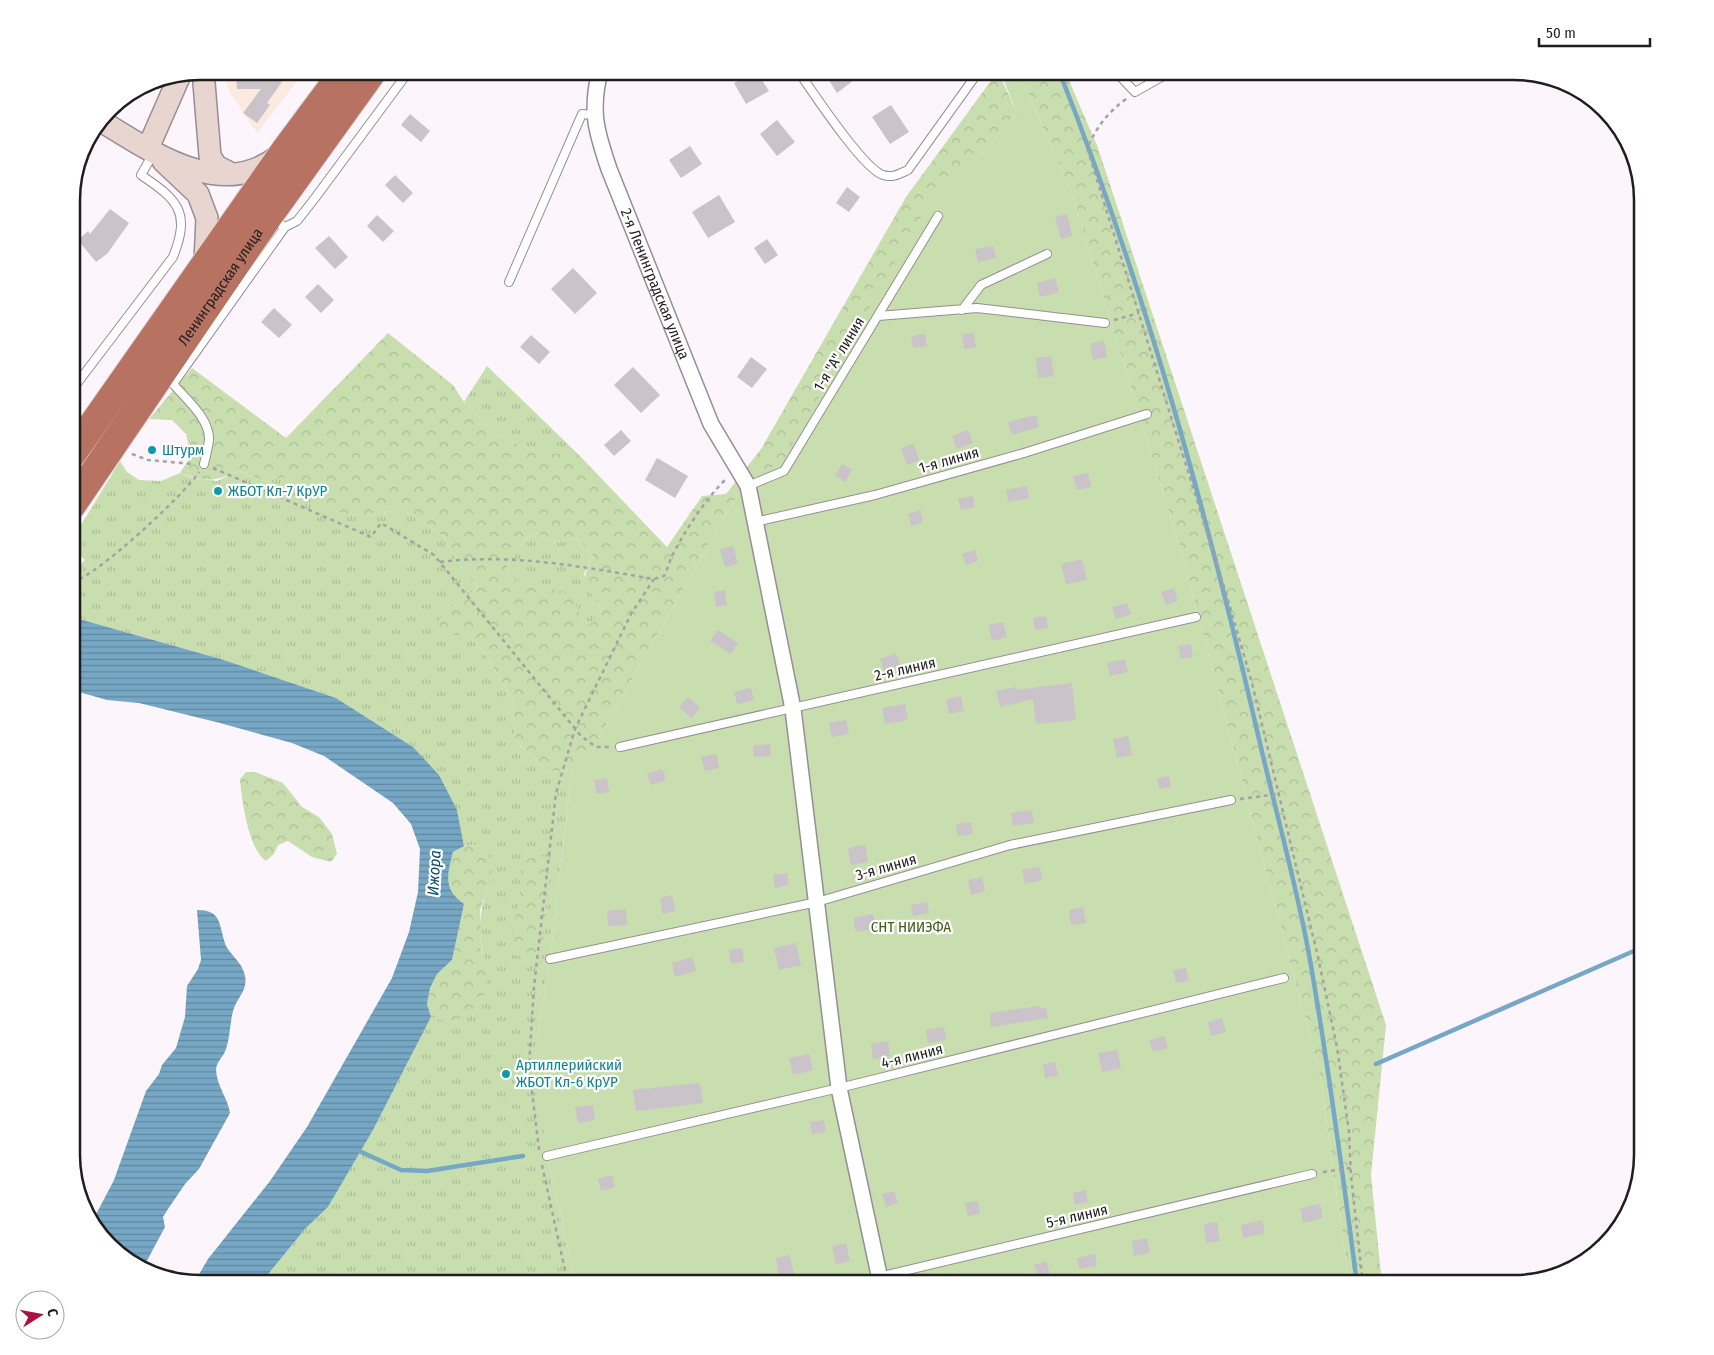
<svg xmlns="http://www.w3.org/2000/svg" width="1714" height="1355" font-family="'Fira Sans Condensed',sans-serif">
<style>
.commercial{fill:#fceae0}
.grass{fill:url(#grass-tufts)}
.forest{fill:url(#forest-crowns);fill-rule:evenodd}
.garden{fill:#c8deae}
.water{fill:url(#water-rules)}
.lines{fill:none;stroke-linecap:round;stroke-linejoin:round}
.stream{stroke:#76a7c5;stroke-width:4.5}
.building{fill:#cac3c9}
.lane-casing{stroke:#958f95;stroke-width:10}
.street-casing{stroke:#958f95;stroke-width:18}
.secondary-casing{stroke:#958f95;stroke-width:24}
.highway-casing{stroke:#d7d6d7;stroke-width:30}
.path{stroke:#a6a1a6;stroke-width:2.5;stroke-dasharray:4 4;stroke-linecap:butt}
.lane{stroke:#fff;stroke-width:8}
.street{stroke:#fff;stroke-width:15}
.secondary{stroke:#e9d5d0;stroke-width:21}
.highway{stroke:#b77261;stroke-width:28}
.culture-dot{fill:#0f9aa8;stroke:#fff;stroke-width:2}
.labels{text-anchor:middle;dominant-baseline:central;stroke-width:4.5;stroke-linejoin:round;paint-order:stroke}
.street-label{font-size:15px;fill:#201d1f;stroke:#fff}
.culture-label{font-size:15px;fill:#0d838f;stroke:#fff;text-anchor:start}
.park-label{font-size:15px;fill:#425b16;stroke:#fff}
.water-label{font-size:16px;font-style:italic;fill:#0c4b6a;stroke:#fff}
.rim{fill:none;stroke:#201d1f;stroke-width:2.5}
</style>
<defs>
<pattern id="grass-tufts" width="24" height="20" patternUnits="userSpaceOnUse" patternTransform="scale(1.25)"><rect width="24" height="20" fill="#c8deae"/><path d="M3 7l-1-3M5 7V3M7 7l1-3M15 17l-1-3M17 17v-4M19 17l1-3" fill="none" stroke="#acbe95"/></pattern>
<pattern id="forest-crowns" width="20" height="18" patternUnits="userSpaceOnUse" patternTransform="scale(1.25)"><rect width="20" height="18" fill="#c8deae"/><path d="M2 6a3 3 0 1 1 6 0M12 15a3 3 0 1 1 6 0" fill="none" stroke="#acbe95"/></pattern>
<pattern id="water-rules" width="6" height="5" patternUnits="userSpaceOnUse" patternTransform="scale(1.25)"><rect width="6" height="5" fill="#76a7c5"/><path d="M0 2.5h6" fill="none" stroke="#60879f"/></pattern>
</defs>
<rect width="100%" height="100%" fill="#fcf5fc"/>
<path class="commercial" d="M222 71H305L257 133 231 94Z"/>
<path class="grass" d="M487 366 578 454H540L494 433 464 402Z
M120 461 127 472 139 480 161 481 180 473 193 478 217 481 239 471 266 482C290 471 297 483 309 503 339 514 367 521 398 508L419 518 444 537 453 555 478 588 444 613 456 635H469L485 654 512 698 515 740 547 772 572 770 550 959 537 1040 547 1156 576 1284H260L305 1229 328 1207 373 1130 431 1017 454 1023 488 971C475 939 479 906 492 875L478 845 464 846 457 810 413 747 336 698 224 660 72 617V572L85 560 72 549V540Z
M538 533 551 543 577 538 593 556 584 574 592 595 602 609 592 623 581 620 533 586 508 578 507 566 526 538Z"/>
<path class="forest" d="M998 71 1017 113 981 155 782 463 749 479 729 509 597 741 572 770 547 772 515 740 512 698 485 654 469 635H456L437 630 436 624 444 613 478 588 453 555 444 537 419 518 398 508C367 521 339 514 308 503 297 483 290 471 266 482L239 471C214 482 206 482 180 473L191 456 186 434 172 420 149 419 192 368 286 438 388 333 453 385 464 402 494 433 540 454H578L667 547 702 496 726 494 761 449 906 197ZM538 533 551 543 577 538 593 556C579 584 585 585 602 609L592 623 581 620 574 598C554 586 530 585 508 578L507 566 526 538Z
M1018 71H1065L1098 148 1386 1025 1371 1175 1382 1284H1349L1320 1075 1184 562 1071 191Z
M246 772H255L283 783 302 807 319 817 332 834 337 854 331 862 312 857 288 841 278 845 274 854 266 861C248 848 242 801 240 779Z
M478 845 488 849 492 875 480 910 481 949 488 971 484 995 476 1008 453 1023 431 1017 427 1004 430 988 437 974 452 960 464 904C443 888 447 875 453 852L464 846Z
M539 856 552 858 540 964 513 954 509 948 520 895V873L525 860Z"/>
<path class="garden" d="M1000 71H1018L1071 191 1184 562 1320 1075 1349 1284H576L547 1156 535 1073 537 1040 550 959 572 770 597 741 729 509 749 479 782 462 926 208 981 155 1017 113Z"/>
<path class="water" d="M72 617 224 660 336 698 413 747 439 775 457 810 464 846 453 852C447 875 443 889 464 904L452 960 437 974 430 988 427 1004 431 1017 373 1130 328 1207 305 1229 260 1284 194 1283 208 1259 270 1181 307 1127 392 978 409 932 418 892 420 849 411 824 393 803 324 756 292 743 220 723 139 703 107 700 72 690Z
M197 910C220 910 219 922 224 940 227 954 242 960 245 976 248 991 237 997 233 1011 230 1023 230 1037 226 1049 224 1056 217 1061 216 1069 216 1085 228 1098 230 1113L199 1169 185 1184 168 1209 163 1217 165 1227 143 1268 115 1252 92 1222 114 1180 146 1091 159 1074 162 1065 176 1048 185 1017 187 986 198 969 201 960Z"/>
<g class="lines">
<path class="stream" d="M1059 71C1145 287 1207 513 1259 739 1276 813 1297 886 1310 960 1329 1068 1343 1175 1357 1284
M1376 1064 1643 947
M359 1151 401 1170 427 1171 523 1156"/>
</g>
<path class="building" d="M236 71H267L282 82 267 103 270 105 257 123 243 113 261 89H237Z
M756 71 769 91 746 104 734 83Z
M823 71H866L837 93Z
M891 105 909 132 890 144 872 117Z
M410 114 430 131 421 142 401 125Z
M777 120 795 142 777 156 760 134Z
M690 146 702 164 681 178 669 160Z
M395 175 413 193 403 203 385 185Z
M847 187 860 197 849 212 836 203Z
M719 195 735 222 708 238 692 212Z
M110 209 129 223 107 254 96 262 78 240 88 231 90 234Z
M1067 214 1072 236 1061 239 1055 217Z
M377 215 394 231 383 242 367 226Z
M329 236 348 257 335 269 315 248Z
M767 239 778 255 765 264 754 248Z
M993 246 996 258 978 262 975 249Z
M573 268 597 293 575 314 551 289Z
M1055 278 1059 292 1040 297 1037 283Z
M318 284 334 300 321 313 305 297Z
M274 308 292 325 279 338 261 322Z
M974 333 976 347 964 349 962 334Z
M925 334 927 346 913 348 911 336Z
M531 335 550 352 539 364 520 347Z
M1104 341 1107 357 1093 360 1090 344Z
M1051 356 1054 376 1038 378 1036 358Z
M751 357 767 369 752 388 737 377Z
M633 367 660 395 641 413 614 385Z
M1036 415 1039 427 1012 435 1008 422Z
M621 430 631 441 614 456 604 445Z
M968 430 973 443 957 449 952 436Z
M914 444 919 461 907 465 901 448Z
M657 458 688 476 675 498 645 480Z
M842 464 852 470 845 482 835 475Z
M1088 473 1091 487 1077 490 1073 476Z
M1027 486 1029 498 1008 502 1006 490Z
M973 496 975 507 961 510 958 499Z
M920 510 923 522 911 526 908 514Z
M733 546 738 564 725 567 720 549Z
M975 550 978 561 966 565 962 554Z
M1082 559 1087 580 1066 584 1061 564Z
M1174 588 1178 601 1166 605 1161 592Z
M725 590 727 605 716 607 714 592Z
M1127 603 1131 614 1116 619 1112 607Z
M1046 616 1048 628 1035 630 1033 618Z
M1003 622 1007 637 992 641 988 625Z
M718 630 738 643 731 654 710 641Z
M1191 644 1193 657 1181 659 1178 646Z
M896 653 900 665 884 671 880 659Z
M1125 659 1128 672 1110 676 1107 663Z
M1072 683 1076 720 1036 724 1033 699 1000 707 996 691 1016 687 1017 690Z
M751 688 754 700 737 704 734 692Z
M961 696 964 711 949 714 946 699Z
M688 697 700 708 691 718 679 707Z
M905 704 908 720 885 724 882 708Z
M846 720 849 734 832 737 829 723Z
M1128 736 1132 755 1117 758 1113 739Z
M770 744 771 756 754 757 753 746Z
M716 754 719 768 705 771 701 757Z
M662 769 666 780 651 785 647 774Z
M1169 776 1171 787 1159 789 1157 778Z
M607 778 609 792 597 794 594 780Z
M1032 810 1034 823 1013 826 1011 813Z
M971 822 973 834 958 836 956 824Z
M865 845 868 862 851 865 848 848Z
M1040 867 1042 880 1025 884 1022 870Z
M787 873 789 885 775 888 773 875Z
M982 877 985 891 971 895 968 880Z
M672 895 675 911 663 914 660 898Z
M927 902 929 913 913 916 911 905Z
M1083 907 1086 923 1071 925 1069 910Z
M626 909 627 925 608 926 607 911Z
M873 914 877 928 856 932 853 918Z
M796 943 801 965 779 970 774 948Z
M742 948 744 962 731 964 729 950Z
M692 957 696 971 675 977 672 963Z
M1186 968 1189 980 1176 983 1173 970Z
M1040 1006 1041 1008H1046L1048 1018 991 1027 990 1013Z
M1222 1018 1226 1032 1211 1036 1208 1022Z
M944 1027 946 1040 928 1043 926 1030Z
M1164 1036 1168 1048 1153 1052 1149 1040Z
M888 1041 890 1056 873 1059 871 1044Z
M1117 1050 1121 1068 1102 1072 1098 1053Z
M809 1054 813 1070 793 1075 789 1058Z
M1055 1062 1058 1076 1045 1078 1043 1064Z
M700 1083 703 1103 636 1111 633 1090Z
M593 1105 595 1120 578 1123 575 1107Z
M824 1120 826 1132 812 1134 810 1122Z
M612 1175 615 1187 601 1191 598 1179Z
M1086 1190 1088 1202 1075 1205 1073 1193Z
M894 1191 898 1203 886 1207 882 1194Z
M978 1201 980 1214 968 1216 965 1203Z
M1320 1204 1323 1218 1303 1223 1300 1208Z
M1262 1220 1265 1233 1243 1238 1241 1225Z
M1217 1222 1220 1241 1206 1243 1204 1224Z
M1147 1238 1150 1253 1134 1256 1132 1241Z
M846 1243 850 1261 836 1264 832 1246Z
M1095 1254 1097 1266 1079 1269 1077 1258Z
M790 1255 794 1275 779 1278 776 1258Z
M1046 1261 1050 1275 1039 1279 1034 1265Z"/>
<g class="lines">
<g class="lane-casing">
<path id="lane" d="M798 71C812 91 863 169 883 175 893 178 899 174 908 170L979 71
M1115 71 1135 92 1172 71
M285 227 297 221 315 198 409 71
M509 282 582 114 594 115
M962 310 981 285 1047 254
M878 316 977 308 1105 323
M72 390 173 257C191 212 178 200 141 175L153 154
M204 464C206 456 208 448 209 440 210 419 186 399 173 384L285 227 272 219
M748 486 784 471 938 216
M755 522 875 495 1024 453 1147 414
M620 747 1196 617
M550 959 817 902 1010 845 1231 800
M547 1156 839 1088 1284 978
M849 1284 1312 1174"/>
</g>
<g class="street-casing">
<g id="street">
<path id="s1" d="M600 71C590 111 596 131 609 169L711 424 748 486 793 709 839 1088 881 1284"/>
</g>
</g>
<g class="secondary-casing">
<path id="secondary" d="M203 71 210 156 216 166 232 174
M101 121C152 152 222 202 278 156
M148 148 180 75
M163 161 198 194 207 218 205 262"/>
</g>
<g class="highway-casing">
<g id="highway">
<path d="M72 454 286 149 344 71"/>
<path id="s2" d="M72 505 268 217 373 71"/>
</g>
</g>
<path class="path" d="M1126 99C1107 113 1097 127 1087 148L1226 593 1252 683 1318 957 1337 1047 1349 1132 1351 1176 1363 1284
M1114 320 1139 313
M132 454 148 460 193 464
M213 468 371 537 381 523 434 555 581 736 596 747H609
M440 562C511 553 584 567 654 579L664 576C667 570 669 564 671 558 684 532 706 498 727 478
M72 582C96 577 184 495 199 472
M1240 799 1278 794
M539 1150 529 1066 534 987 556 793 575 729 631 614 654 579
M542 1165 568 1284
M1323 1172 1351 1168"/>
<use href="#lane" class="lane"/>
<use href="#street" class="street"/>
<use href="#secondary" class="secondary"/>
<use href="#highway" class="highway"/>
</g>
<g class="culture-dot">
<circle cx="152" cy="450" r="5"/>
<circle cx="218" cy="491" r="5"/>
<circle cx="506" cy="1074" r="5"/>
</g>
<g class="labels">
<g class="street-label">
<text stroke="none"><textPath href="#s1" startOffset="224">2-я Ленинградская улица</textPath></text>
<text stroke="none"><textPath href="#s2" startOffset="264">Ленинградская улица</textPath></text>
<text transform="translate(839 354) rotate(-59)">1-я "А" линия</text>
<text transform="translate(949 460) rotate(-16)">1-я линия</text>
<text transform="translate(905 669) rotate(-13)">2-я линия</text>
<text transform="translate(886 867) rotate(-16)">3-я линия</text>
<text transform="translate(912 1056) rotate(-14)">4-я линия</text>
<text transform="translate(1077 1216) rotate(-13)">5-я линия</text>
</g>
<g class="culture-label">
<text x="162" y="450">Штурм</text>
<text x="228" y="491">ЖБОТ Кл-7 КрУР</text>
<text x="516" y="1065">Артиллерийский<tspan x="516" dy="17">ЖБОТ Кл-6 КрУР</tspan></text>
</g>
<g class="park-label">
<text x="911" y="927">СНТ НИИЭФА</text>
</g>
<g class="water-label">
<text transform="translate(434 873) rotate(-87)">Ижора</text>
</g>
</g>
<path d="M0 0H1714V1355H0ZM200 80H1514A120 120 0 0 1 1634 200V1155A120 120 0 0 1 1514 1275H200A120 120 0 0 1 80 1155V200A120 120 0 0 1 200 80Z" fill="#fff" fill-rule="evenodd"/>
<path class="rim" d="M200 80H1514A120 120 0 0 1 1634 200V1155A120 120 0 0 1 1514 1275H200A120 120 0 0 1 80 1155V200A120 120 0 0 1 200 80Z"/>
<g transform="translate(40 1315) rotate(79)"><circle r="24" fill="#ffffff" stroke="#a6a5a5"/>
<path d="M0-4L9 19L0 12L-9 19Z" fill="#a9123f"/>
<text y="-8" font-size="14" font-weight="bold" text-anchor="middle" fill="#201d1f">С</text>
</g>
<path d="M1539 38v8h111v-8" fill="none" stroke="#201d1f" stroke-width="2.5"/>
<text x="1546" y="38" font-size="15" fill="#201d1f" stroke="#ffffff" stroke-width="4" paint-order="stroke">50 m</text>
</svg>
